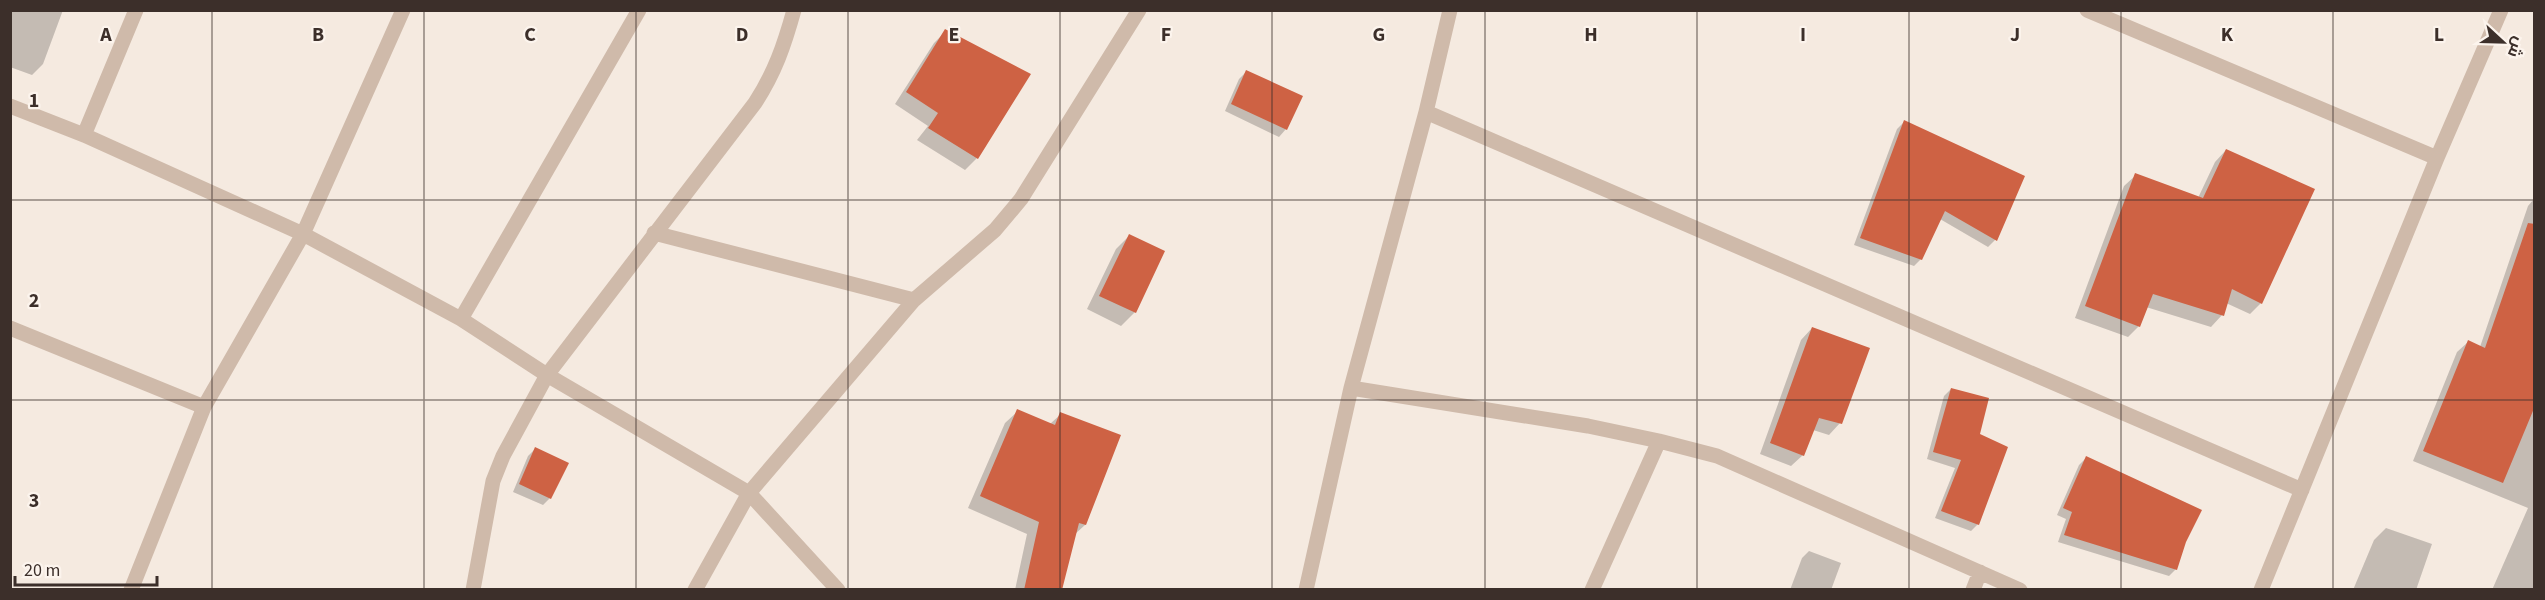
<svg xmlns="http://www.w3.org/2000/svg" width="2545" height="600" font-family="'Source Sans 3',Cairo,sans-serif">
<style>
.shadow{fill:#0003}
.building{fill:#ce6244}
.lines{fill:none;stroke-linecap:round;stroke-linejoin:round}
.minor{stroke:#cfbaaa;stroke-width:15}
.grid{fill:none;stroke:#3c2f2a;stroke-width:1.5;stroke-opacity:0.55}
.grid-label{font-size:20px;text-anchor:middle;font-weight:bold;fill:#3c2f2a;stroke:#fcf4ed;stroke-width:4.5;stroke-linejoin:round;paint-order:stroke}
</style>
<rect width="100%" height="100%" fill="#f5eae0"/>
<path class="shadow" d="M10 10H63L43 64 32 75 10 67Z
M946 31 977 158 965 170 917 140 928 126 895 104 934 43Z
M1246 72 1286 129 1279 137 1225 111 1239 79Z
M1904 122 2023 177 1995 240 1988 247 1940 219 1921 259 1914 266 1854 245 1897 129Z
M2226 150 2261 303 2250 314 2226 303 2222 315 2211 327 2146 307 2139 326 2128 337 2075 318 2124 186 2136 175 2198 198 2215 162Z
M2534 199V590H2492L2528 508 2413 461 2457 352 2468 342 2480 347 2528 206Z
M1129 236 1163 252 1135 312 1121 326 1087 309 1116 249Z
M1812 328 1840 423 1829 435 1813 430 1803 455 1791 466 1760 454 1801 340Z
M1951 389 1978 435V524L1971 531 1935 518 1955 468 1927 459 1944 396Z
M1018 411 1050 424 1061 414 1119 436 1085 525 1074 535 1060 590H1015L1027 534 968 508 1005 423Z
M535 449 550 498 543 505 513 492 528 456Z
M2086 458 2184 541 2176 569 2169 576 2058 542 2066 519 2057 515 2079 465Z
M2386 528 2432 544 2416 590H2353L2374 540Z
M1809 551 1841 563 1831 590H1790L1802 558Z"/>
<path class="building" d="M945 29 1031 74 978 159 928 128 938 113 906 92Z
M1246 70 1303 96 1287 130 1231 104Z
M1904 120 2025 176 1997 241 1945 211 1922 260 1860 238Z
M2226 149 2315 189 2262 304 2232 289 2224 316 2153 294 2140 327 2085 306 2135 173 2203 198Z
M2528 223 2535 224V406L2503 483 2423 451 2468 340 2485 348Z
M1129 234 1165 251 1136 313 1099 296Z
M1812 327 1870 348 1842 424 1819 418 1804 456 1770 443Z
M1951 388 1989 398 1980 434 2008 447 1979 525 1941 511 1961 460 1933 452Z
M1017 409 1055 425 1060 412 1121 435 1086 525 1079 523 1062 590H1024L1039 522 980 496Z
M535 447 569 463 551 499 519 484Z
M2086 456 2202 510 2186 542 2177 570 2064 535 2072 512 2063 508Z"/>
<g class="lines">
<path class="minor" d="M2087 10 2437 158
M10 106 84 135 303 234 461 319 547 375 749 493 838 590
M1426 112 2302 490
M84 135 136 10
M654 233 914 300
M461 319 639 10
M10 328 204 407
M1351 388 1588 426 1659 441 1717 456 2020 590
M131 590 204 407 303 234 403 10
M473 590 493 481 503 456 547 375 755 103C775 72 784 46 794 10
M695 590 749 493 914 300 995 230 1021 199 1139 10
M1306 590 1351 388 1426 112 1450 10
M1592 590 1659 441
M1973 590 1980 572
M2261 590 2437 158 2501 10"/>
</g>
<path class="grid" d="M212 10V590M424 10V590M636 10V590M848 10V590M1060 10V590M1272 10V590M1485 10V590M1697 10V590M1909 10V590M2121 10V590M2333 10V590M10 200H2534M10 400H2534"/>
<g class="grid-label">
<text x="106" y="41">A</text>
<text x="318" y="41">B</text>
<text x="530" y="41">C</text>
<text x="742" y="41">D</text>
<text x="954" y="41">E</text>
<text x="1166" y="41">F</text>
<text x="1379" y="41">G</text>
<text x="1591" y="41">H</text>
<text x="1803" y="41">I</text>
<text x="2015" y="41">J</text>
<text x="2227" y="41">K</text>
<text x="2439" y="41">L</text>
<text x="34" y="107">1</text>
<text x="34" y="307">2</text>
<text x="34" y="507">3</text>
</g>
<rect width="2545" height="600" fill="none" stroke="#3c2f2a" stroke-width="24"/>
<g transform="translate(2503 42) rotate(112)" stroke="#fcf4ed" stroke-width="4.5" paint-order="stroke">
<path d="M0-4.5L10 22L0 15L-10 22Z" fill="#3c2f2a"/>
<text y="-9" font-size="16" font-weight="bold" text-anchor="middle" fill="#3c2f2a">ش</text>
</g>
<path d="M15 576v9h142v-9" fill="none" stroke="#3c2f2a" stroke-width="3"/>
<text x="24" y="576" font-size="18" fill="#3c2f2a" stroke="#fcf4ed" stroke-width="4.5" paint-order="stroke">20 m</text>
</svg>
